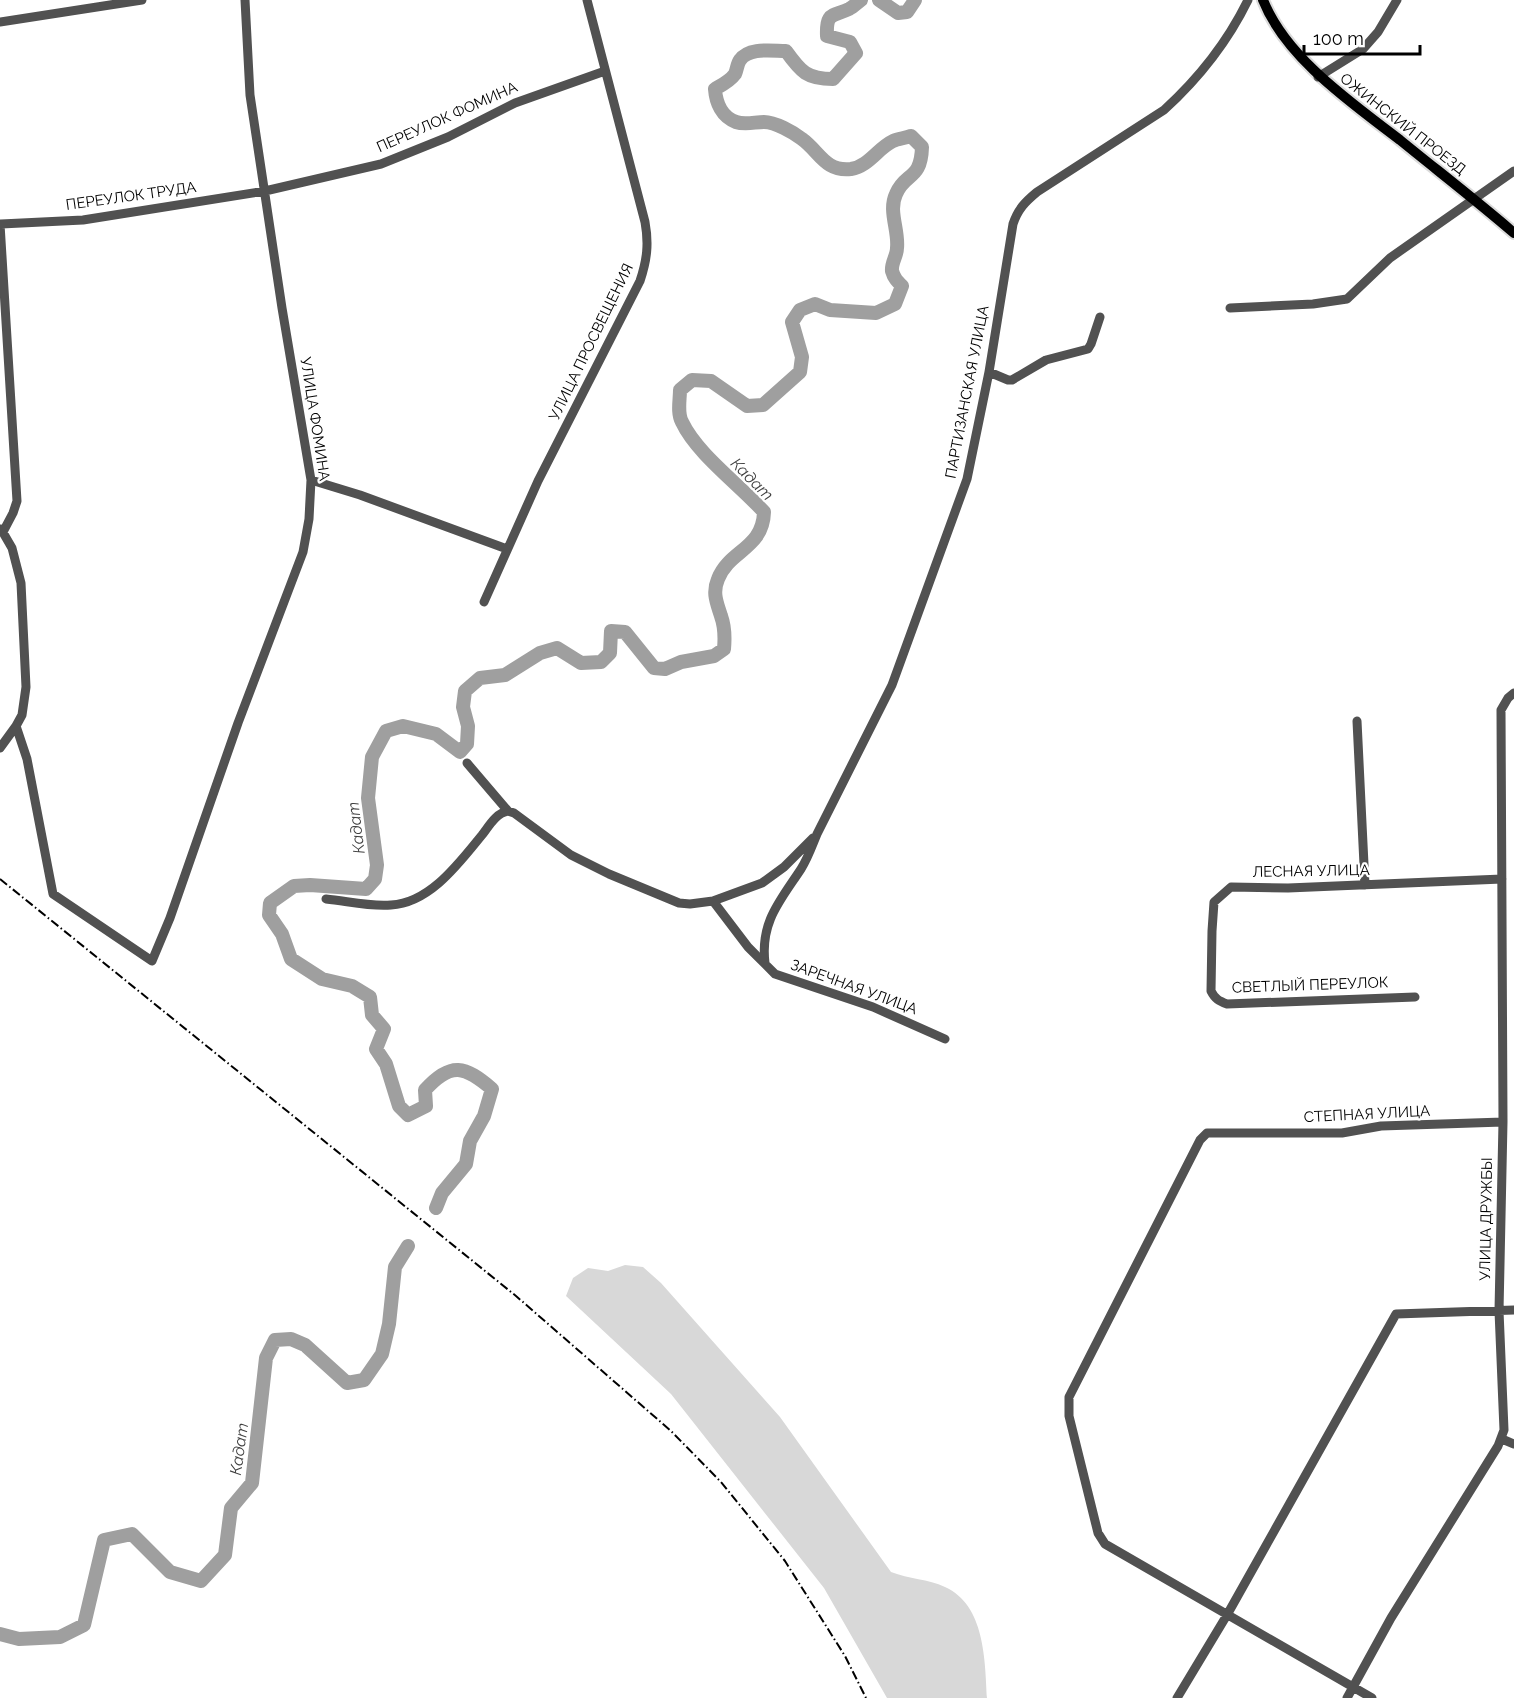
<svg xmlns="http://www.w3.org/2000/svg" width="1514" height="1698" font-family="Raleway,sans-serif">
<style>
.green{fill:#d8d8d8}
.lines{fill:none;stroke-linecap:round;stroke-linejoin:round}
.river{stroke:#9f9f9f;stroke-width:14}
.major-casing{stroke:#dbdbdb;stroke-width:14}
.minor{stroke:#515151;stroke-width:9}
.major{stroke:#000;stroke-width:10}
.rail{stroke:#000;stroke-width:2;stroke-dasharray:9 3 1.5 3;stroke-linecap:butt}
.labels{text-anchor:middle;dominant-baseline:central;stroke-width:4.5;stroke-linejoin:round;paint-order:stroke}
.street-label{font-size:15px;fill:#000;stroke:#fff}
.water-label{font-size:16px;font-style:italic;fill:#404040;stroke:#fff}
</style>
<rect width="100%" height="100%" fill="#fff"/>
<path class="green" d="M625 1265 643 1267 661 1283 780 1417 891 1572C909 1579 928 1579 945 1587 985 1605 985 1660 987 1698H887L824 1588 671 1394 566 1296 573 1278 588 1268 608 1271Z"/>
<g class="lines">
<path class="river" d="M879 0 898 13 907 12 915 0
M436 1208 442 1193 466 1164 470 1141 484 1116 492 1089C465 1066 451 1061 425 1090L426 1106 408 1115 399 1106 386 1064 376 1049 384 1029 372 1015 370 997 352 986 322 979 291 959 282 934 269 915 270 903 294 886 310 885 366 889 375 879 377 865 368 798 372 757 386 731 403 726 436 734 460 752 467 744 468 726 463 707 465 691 480 678 505 675 540 653 557 648 581 663 601 662 610 653 611 631 625 632 654 668 665 669 681 662 714 656 724 649C725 638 725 627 721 616 717 603 712 593 718 579 729 550 763 549 764 512 740 485 697 454 682 422 677 413 680 400 680 390L692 380 711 381 747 406 763 405 800 372 802 357 792 322 800 310 815 304 830 310 876 313 895 304 902 286C897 281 894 278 892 271 891 263 897 256 897 248 899 230 888 211 896 194 905 172 921 181 922 147L911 136C905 138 898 139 893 141 878 148 869 166 851 169 825 172 819 151 802 139 793 132 775 122 764 122 755 122 745 125 736 122 722 117 716 103 715 89 722 85 730 81 735 74 737 70 737 64 740 60 749 47 772 51 786 51 801 72 807 79 833 79L856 53 850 42 827 36C826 12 832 17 849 9 853 7 857 3 861 0
M0 1634 19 1639 60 1637 84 1625 104 1540 132 1534 170 1572 201 1581 225 1555 231 1508 252 1483 266 1358 275 1340 291 1339 305 1345 347 1383 364 1380 382 1354 389 1324 395 1267 408 1246"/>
<g class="major-casing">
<path id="major" d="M1263 0C1286 58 1352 103 1400 140 1438 171 1477 201 1514 233"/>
</g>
<path class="minor" d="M0 22 142 0
M1318 77 1363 49 1378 32 1397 0
M0 224 17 501 13 513 3 532
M1 224 83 220 265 191 381 164 448 137 515 103 605 71
M1230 308 1313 304 1347 299 1390 258 1514 171
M989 372 1008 380H1012L1046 360 1088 349 1091 344 1100 317
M311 480 360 495 507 549
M484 602 538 481 640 281C647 260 649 244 645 222L587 0
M1357 721 1365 885
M16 726 27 759 53 894 152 961 170 918 238 723 303 552 309 519 311 480 282 308 250 95 245 0
M0 748 16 726 22 715 26 687 21 583 12 548 1 529
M467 763 508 811
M326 899C347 901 370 907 391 905 430 903 459 863 482 835 489 826 496 813 508 811L514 813 571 855 609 874 679 903 690 904 713 901 748 947 775 974 873 1007 945 1039
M713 901 762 883 784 867 813 838
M765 963C760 922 780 901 801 869 808 858 812 846 817 834L892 685 967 479 989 372 1013 224C1018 209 1025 202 1037 192L1164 110C1198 79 1228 41 1248 0
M1415 997 1227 1004C1219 1001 1215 999 1211 991L1212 931 1214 902 1231 887 1288 888 1502 879
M1502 1439 1514 1444
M1177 1698 1227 1615 1396 1314 1514 1310
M1347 1698 1391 1618 1498 1446 1504 1430 1499 1311 1503 1122 1501 710 1508 698 1514 693
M1372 1698 1105 1544 1098 1533 1069 1416V1397L1200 1140 1207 1133H1342L1381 1126 1503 1122"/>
<use href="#major" class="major"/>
<path class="rail" d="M0 879 516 1296 671 1431 721 1482 785 1561 845 1656 866 1698"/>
</g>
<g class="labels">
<g class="street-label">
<text transform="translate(447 117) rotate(-24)">ПЕРЕУЛОК ФОМИНА</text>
<text transform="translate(1403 124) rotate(38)">ОЖИНСКИЙ ПРОЕЗД</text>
<text transform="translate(131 196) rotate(-8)">ПЕРЕУЛОК ТРУДА</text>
<text transform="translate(591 342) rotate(-64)">УЛИЦА ПРОСВЕЩЕНИЯ</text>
<text transform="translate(967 392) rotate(-79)">ПАРТИЗАНСКАЯ УЛИЦА</text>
<text transform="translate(315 419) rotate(81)">УЛИЦА ФОМИНА</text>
<text transform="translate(1311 871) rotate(-1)">ЛЕСНАЯ УЛИЦА</text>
<text transform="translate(1310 985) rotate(-2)">СВЕТЛЫЙ ПЕРЕУЛОК</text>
<text transform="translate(854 987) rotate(20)">ЗАРЕЧНАЯ УЛИЦА</text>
<text transform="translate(1367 1114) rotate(-3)">СТЕПНАЯ УЛИЦА</text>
<text transform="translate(1486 1219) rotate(-89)">УЛИЦА ДРУЖБЫ</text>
</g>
<g class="water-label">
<text transform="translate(752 479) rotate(45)">Кадат</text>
<text transform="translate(356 828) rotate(-97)">Кадат</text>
<text transform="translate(239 1449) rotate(-82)">Кадат</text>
</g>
</g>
<path d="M1304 45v9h116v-9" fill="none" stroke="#000000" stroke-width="3"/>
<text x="1313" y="45" font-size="18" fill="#000000" stroke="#ffffff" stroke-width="4.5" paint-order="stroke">100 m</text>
</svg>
